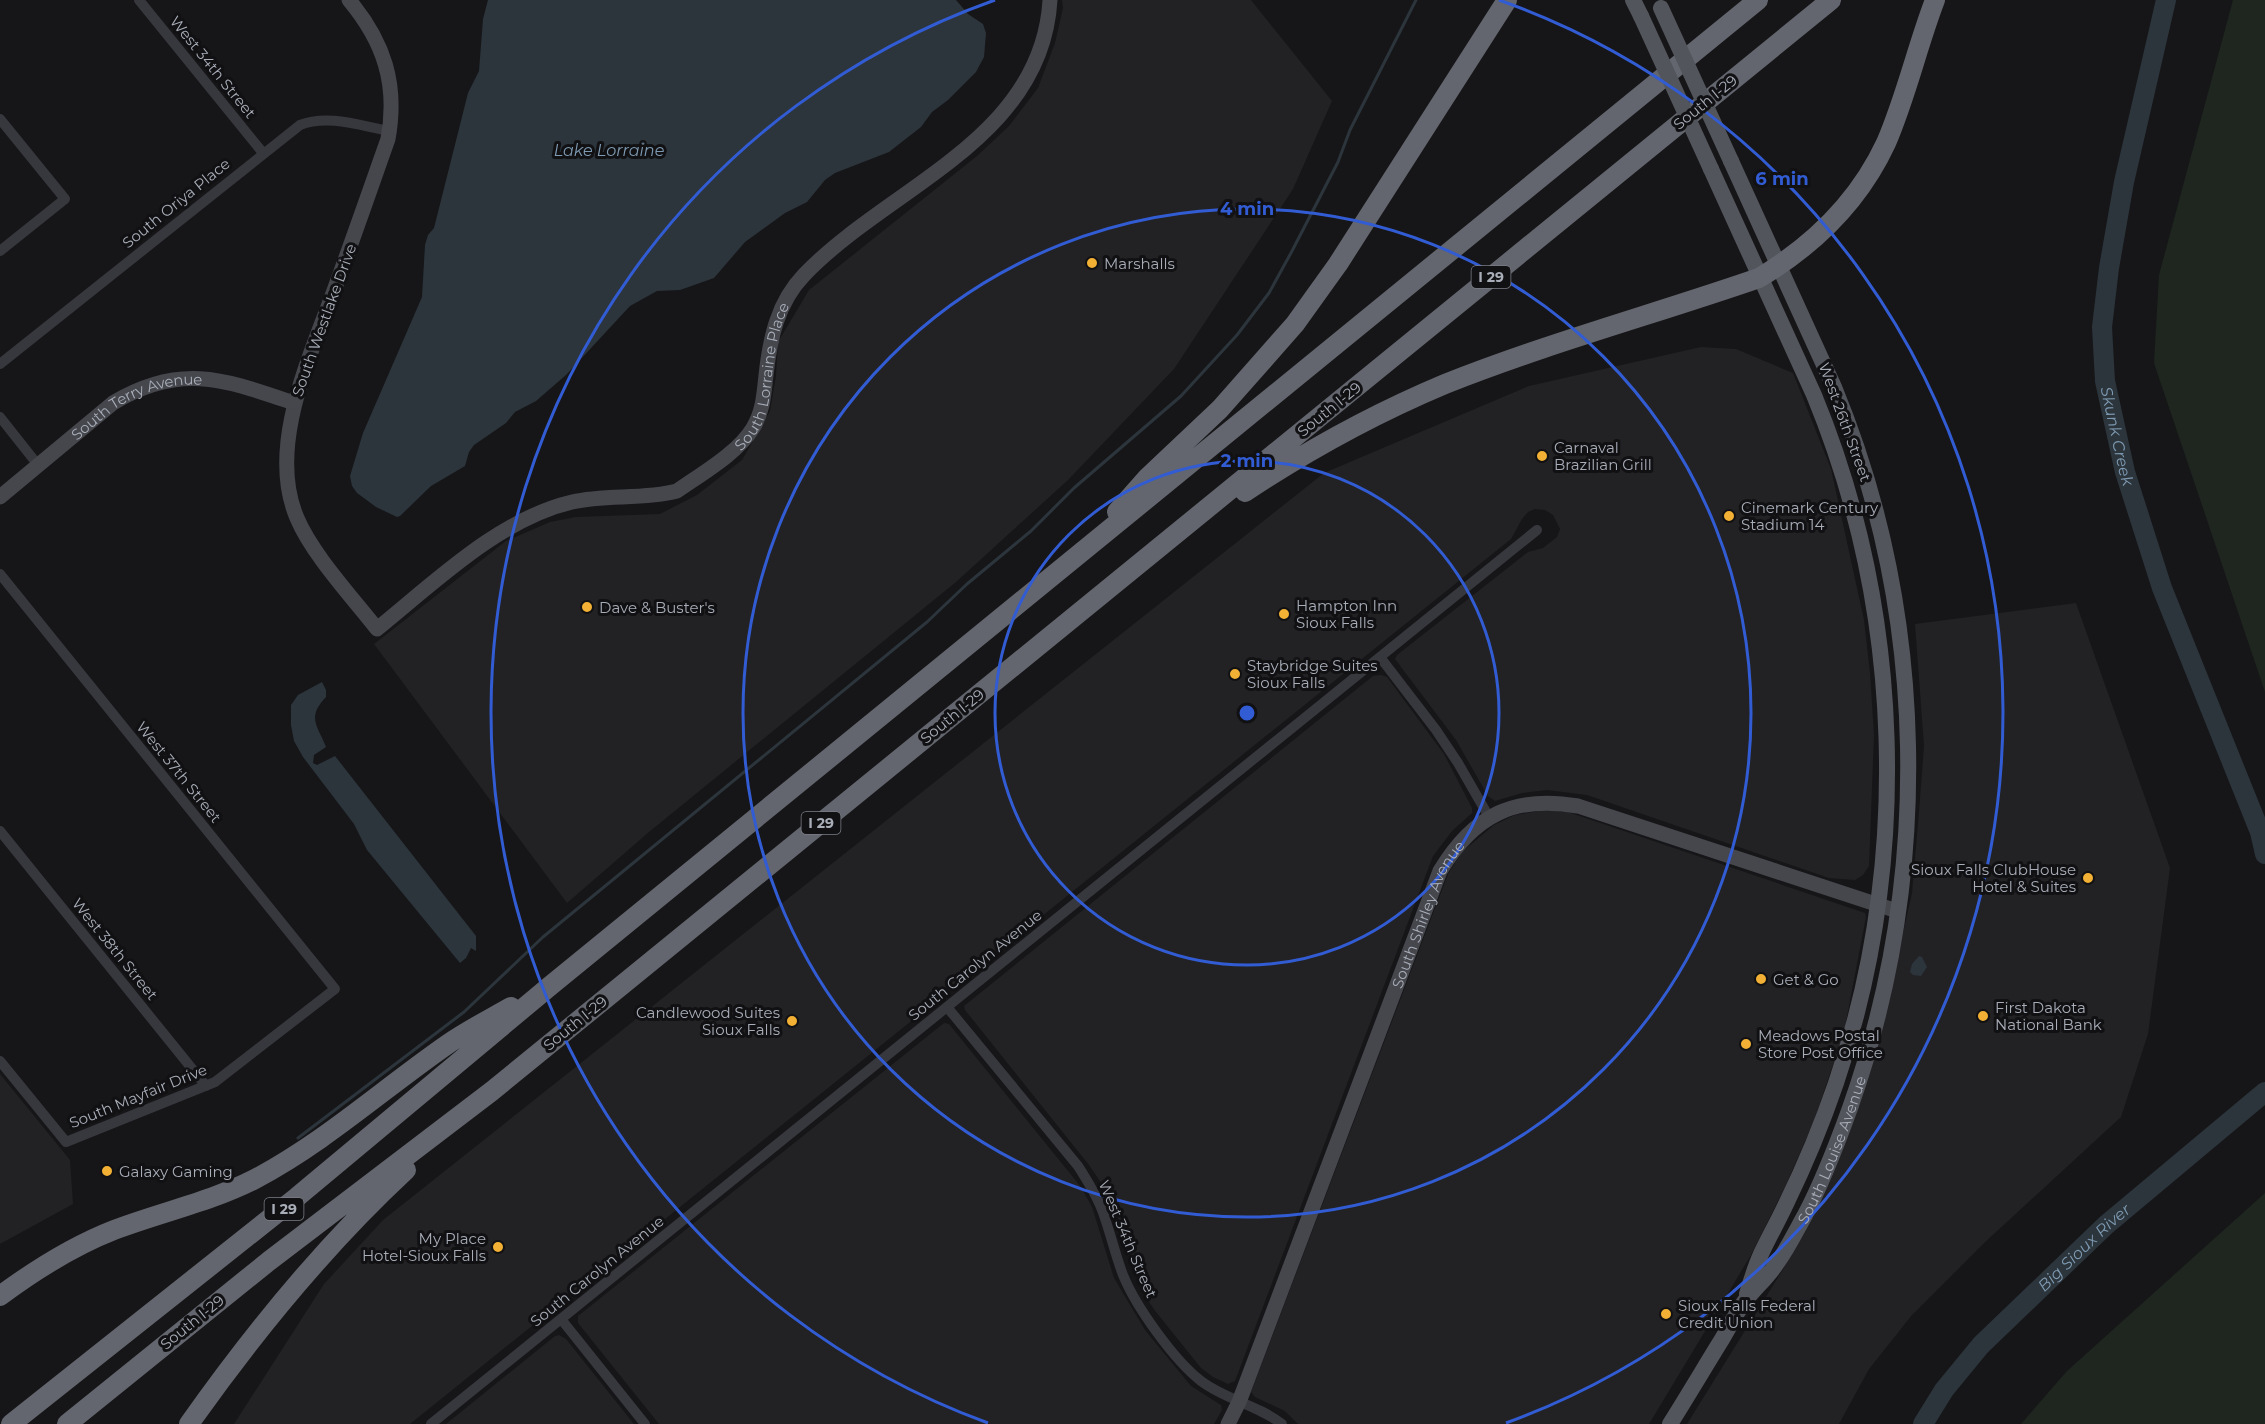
<svg xmlns="http://www.w3.org/2000/svg" width="2265" height="1424" font-family="Montserrat,sans-serif">
<style>
.built{fill:#222225}
.green{fill:#1e261f}
.water{fill:#2c353c}
.lines{fill:none;stroke-linecap:round;stroke-linejoin:round}
.stream{stroke:#2c353c;stroke-width:3}
.river{stroke:#2c353c;stroke-width:20}
.street{stroke:#37383d;stroke-width:10}
.secondary{stroke:#45474d;stroke-width:15}
.primary{stroke:#53555c;stroke-width:16}
.highway{stroke:#63666e;stroke-width:20}
.primary-bridge{stroke:#53555c;stroke-width:16}
.ring{fill:none;stroke:#325cd3;stroke-width:3}
.poi-dot{fill:#f2b134;stroke:#111113;stroke-width:2}
.labels{text-anchor:middle;dominant-baseline:central;stroke-width:6;stroke-linejoin:round;paint-order:stroke}
.shield{fill:#111113;stroke:#7b7e86;stroke-width:1.5}
.shield-label{font-size:14px;font-weight:bold;fill:#a8adb8}
.street-label{font-size:15px;fill:#a8adb8;stroke:#111113}
.poi-label{font-size:15px;fill:#a8adb8;stroke:#111113;text-anchor:start}
.water-label{font-size:16px;font-style:italic;fill:#7f9bb3;stroke:#111113}
.centre{fill:#325cd3;stroke:#111113;stroke-width:3}
.ring-label{font-size:18px;text-anchor:middle;font-weight:bold;fill:#325cd3;stroke:#111113;stroke-width:6;stroke-linejoin:round;paint-order:stroke}
</style>
<rect width="100%" height="100%" fill="#161618"/>
<path class="built" d="M1062 0H1251L1332 101 1293 189 1174 369 1068 480 956 582 649 832 567 903 374 644 506 541 550 522 576 517 660 514 697 495 742 460 770 411 776 376 778 342 809 290 977 156 1009 126 1038 88 1055 43 1063 8Z
M1701 347 1736 349 1793 373 1831 469 1864 620 1870 673 1874 735 1869 866 1863 875 1855 880 1829 878 1587 795 1547 790 1522 793 1495 801 1488 796 1456 740 1395 659 1397 655 1528 552 1543 548 1557 537 1560 529 1553 515 1545 510 1535 509 1528 512 1522 519 1511 539 410 1424H234L324 1284 383 1220 1324 473 1529 386Z
M2076 603 2170 868 2148 1034 2121 1117 1983 1244 1912 1315 1869 1369 1839 1424H1687L1782 1271 1805 1231 1855 1117 1876 1053 1912 893 1919 812 1924 746 1915 624Z
M1381 675 1387 677 1444 754 1472 808V813L1452 831 1433 856 1235 1381 1228 1384 1213 1377 1201 1368 1156 1312 1142 1292 1129 1258 1117 1214 1106 1190 1089 1165 965 1010 964 1006 1373 676Z
M1545 810 1568 812 1865 913 1866 917 1844 1032 1814 1121 1785 1187 1751 1255 1649 1424H1298L1285 1411 1255 1397 1251 1392 1448 874 1462 852 1494 825 1515 815Z
M944 1023 949 1024 1081 1187 1092 1207 1114 1278 1145 1330 1191 1386 1221 1405 1222 1410 1214 1424H659L578 1323V1316Z
M0 1074 70 1160 73 1204 0 1244Z
M559 1335 566 1339 634 1424H446L555 1336Z"/>
<path class="green" d="M2233 0H2265V692L2154 363 2159 275Z
M2265 1193V1424H2021L2067 1371Z"/>
<path class="water" d="M488 0H956L968 14 983 24 986 33 984 57 976 72 948 100 932 112 921 127 889 152 835 173 825 180 807 202 785 213 745 242 714 278 680 290 657 291 630 306 566 375 536 401 515 412 506 423 474 445 469 452 465 466 431 486 400 516 397 517 376 507 357 493 352 486 350 476 363 433 422 297 425 245 428 235 434 228 468 93 479 71 483 19Z
M322 682 326 690V697C306 718 318 726 326 747L314 755 313 763 317 765 335 756 476 936V951L471 948 466 958 460 963 367 850 354 824 303 757 294 741 291 725V705L298 695Z
M1919 956 1922 957 1927 967 1921 976 1913 975 1910 972 1912 964Z"/>
<g class="lines">
<path class="stream" d="M298 1138 464 1012 543 937 927 622 967 584 1031 531 1074 488 1181 396 1237 335 1269 293 1292 251 1338 162 1350 130 1416 0"/>
<g class="river">
<path id="s1" d="M2166 0 2124 182 2109 268 2102 327 2105 381 2125 472 2162 588 2260 832 2265 854"/>
<path id="s2" d="M1923 1424 1944 1390 1981 1345 2106 1225 2265 1092"/>
</g>
<path class="street" d="M139 0 263 153
M0 119 65 199 0 251
M0 364 300 125C328 114 361 126 390 131
M0 417 38 465
M0 574 335 989 215 1082 66 1142 0 1061
M1380 657 1436 730 1458 763 1489 817
M0 831 206 1086
M947 1007 1078 1166C1087 1180 1096 1194 1102 1210 1110 1231 1115 1254 1123 1275 1136 1307 1174 1360 1201 1381 1226 1400 1258 1405 1282 1424
M561 1319 645 1424
M431 1424 1537 530"/>
<g class="secondary">
<path id="s3" d="M349 0C384 42 398 84 388 139 371 187 354 236 336 285 312 353 266 446 297 518 312 554 352 597 377 629 434 583 499 519 572 502 606 494 642 500 677 491 701 474 738 453 753 428 763 412 764 394 766 375 770 339 777 303 804 275 888 187 1042 140 1050 0"/>
<path id="s4" d="M0 497 113 403C181 362 226 380 294 403"/>
<path id="s5" d="M1228 1424 1239 1402 1440 871C1474 815 1514 795 1578 806L1897 911"/>
</g>
<g class="primary">
<path d="M1633 0 1641 16"/>
<path d="M1711 169 1814 395C1903 611 1911 862 1836 1083 1822 1124 1805 1165 1786 1204 1778 1221 1769 1237 1761 1254 1755 1267 1751 1281 1747 1294"/>
<path id="s6" d="M1670 1424C1687 1397 1703 1370 1719 1344 1728 1330 1735 1314 1745 1301 1755 1288 1768 1277 1777 1263 1788 1248 1796 1231 1805 1215 1823 1181 1837 1144 1850 1108 1932 876 1928 615 1834 387L1731 161"/>
</g>
<path class="highway" d="M1245 492C1308 450 1376 413 1445 384 1548 343 1655 314 1759 278 1814 245 1859 201 1886 143 1906 97 1917 47 1935 0
M1117 512 1148 477 1220 409 1295 324 1338 264 1507 0
M0 1296C35 1270 73 1246 114 1230 161 1212 210 1202 255 1179 325 1142 383 1089 448 1044 468 1030 490 1019 511 1007
M11 1424 297 1197 550 986 1758 0
M67 1424 269 1261 492 1091 1831 0
M189 1424C254 1332 324 1246 406 1170"/>
<path class="primary-bridge" d="M1661 8 1731 161
M1641 16 1711 169"/>
</g>
<g class="ring">
<circle cx="1247" cy="713" r="252"/>
<circle cx="1247" cy="713" r="504"/>
<path d="M988 1423A756 756 0 0 1 995 0M1499 0A756 756 0 0 1 1506 1423"/>
</g>
<g class="poi-dot">
<circle cx="1092" cy="263" r="6"/>
<circle cx="1542" cy="456" r="6"/>
<circle cx="1729" cy="516" r="6"/>
<circle cx="587" cy="607" r="6"/>
<circle cx="1284" cy="614" r="6"/>
<circle cx="1235" cy="674" r="6"/>
<circle cx="2088" cy="878" r="6"/>
<circle cx="1761" cy="979" r="6"/>
<circle cx="1983" cy="1016" r="6"/>
<circle cx="792" cy="1021" r="6"/>
<circle cx="1746" cy="1044" r="6"/>
<circle cx="107" cy="1171" r="6"/>
<circle cx="498" cy="1247" r="6"/>
<circle cx="1666" cy="1314" r="6"/>
</g>
<g class="labels">
<g class="shield">
<rect x="1471.5" y="266" width="39" height="22" rx="4.5"/>
<rect x="801.5" y="812" width="39" height="22" rx="4.5"/>
<rect x="264.5" y="1198" width="39" height="22" rx="4.5"/>
</g>
<g class="shield-label">
<text x="1491" y="277">I 29</text>
<text x="821" y="823">I 29</text>
<text x="284" y="1209">I 29</text>
</g>
<g class="street-label">
<text transform="translate(213 67) rotate(51)">West 34th Street</text>
<text transform="translate(1705 102) rotate(-39)">South I-29</text>
<text transform="translate(176 203) rotate(-39)">South Oriya Place</text>
<text transform="translate(324 320) rotate(-70)">South Westlake Drive</text>
<text stroke="none"><textPath href="#s3" startOffset="1176">South Lorraine Place</textPath></text>
<text transform="translate(1329 409) rotate(-39)">South I-29</text>
<text stroke="none"><textPath href="#s4" startOffset="168">South Terry Avenue</textPath></text>
<text transform="translate(1845 422) rotate(70)">West 26th Street</text>
<text transform="translate(952 716) rotate(-39)">South I-29</text>
<text transform="translate(179 772) rotate(51)">West 37th Street</text>
<text stroke="none"><textPath href="#s5" startOffset="548">South Shirley Avenue</textPath></text>
<text transform="translate(115 949) rotate(51)">West 38th Street</text>
<text transform="translate(975 965) rotate(-39)">South Carolyn Avenue</text>
<text transform="translate(575 1023) rotate(-39)">South I-29</text>
<text transform="translate(138 1096) rotate(-22)">South Mayfair Drive</text>
<text stroke="none"><textPath href="#s6" startOffset="320">South Louise Avenue</textPath></text>
<text transform="translate(1128 1239) rotate(67)">West 34th Street</text>
<text transform="translate(597 1271) rotate(-39)">South Carolyn Avenue</text>
<text transform="translate(192 1322) rotate(-39)">South I-29</text>
</g>
<g class="poi-label">
<text x="1104" y="263">Marshalls</text>
<text x="1554" y="447">Carnaval<tspan x="1554" dy="17">Brazilian Grill</tspan></text>
<text x="1741" y="507">Cinemark Century<tspan x="1741" dy="17">Stadium 14</tspan></text>
<text x="1296" y="605">Hampton Inn<tspan x="1296" dy="17">Sioux Falls</tspan></text>
<text x="599" y="607">Dave &amp; Buster's</text>
<text x="1247" y="665">Staybridge Suites<tspan x="1247" dy="17">Sioux Falls</tspan></text>
<text x="2076" y="869" text-anchor="end">Sioux Falls ClubHouse<tspan x="2076" dy="17">Hotel &amp; Suites</tspan></text>
<text x="1773" y="979">Get &amp; Go</text>
<text x="1995" y="1007">First Dakota<tspan x="1995" dy="17">National Bank</tspan></text>
<text x="780" y="1012" text-anchor="end">Candlewood Suites<tspan x="780" dy="17">Sioux Falls</tspan></text>
<text x="1758" y="1035">Meadows Postal<tspan x="1758" dy="17">Store Post Office</tspan></text>
<text x="119" y="1171">Galaxy Gaming</text>
<text x="486" y="1238" text-anchor="end">My Place<tspan x="486" dy="17">Hotel-Sioux Falls</tspan></text>
<text x="1678" y="1305">Sioux Falls Federal<tspan x="1678" dy="17">Credit Union</tspan></text>
</g>
<g class="water-label">
<text x="609" y="150">Lake Lorraine</text>
<text stroke="none"><textPath href="#s1" startOffset="444">Skunk Creek</textPath></text>
<text stroke="none"><textPath href="#s2" startOffset="240">Big Sioux River</textPath></text>
</g>
</g>
<circle cx="1247" cy="713" r="9" class="centre"/>
<g class="ring-label">
<text x="1782" y="185">6 min</text>
<text x="1247" y="215">4 min</text>
<text x="1247" y="467">2 min</text>
</g>
</svg>
